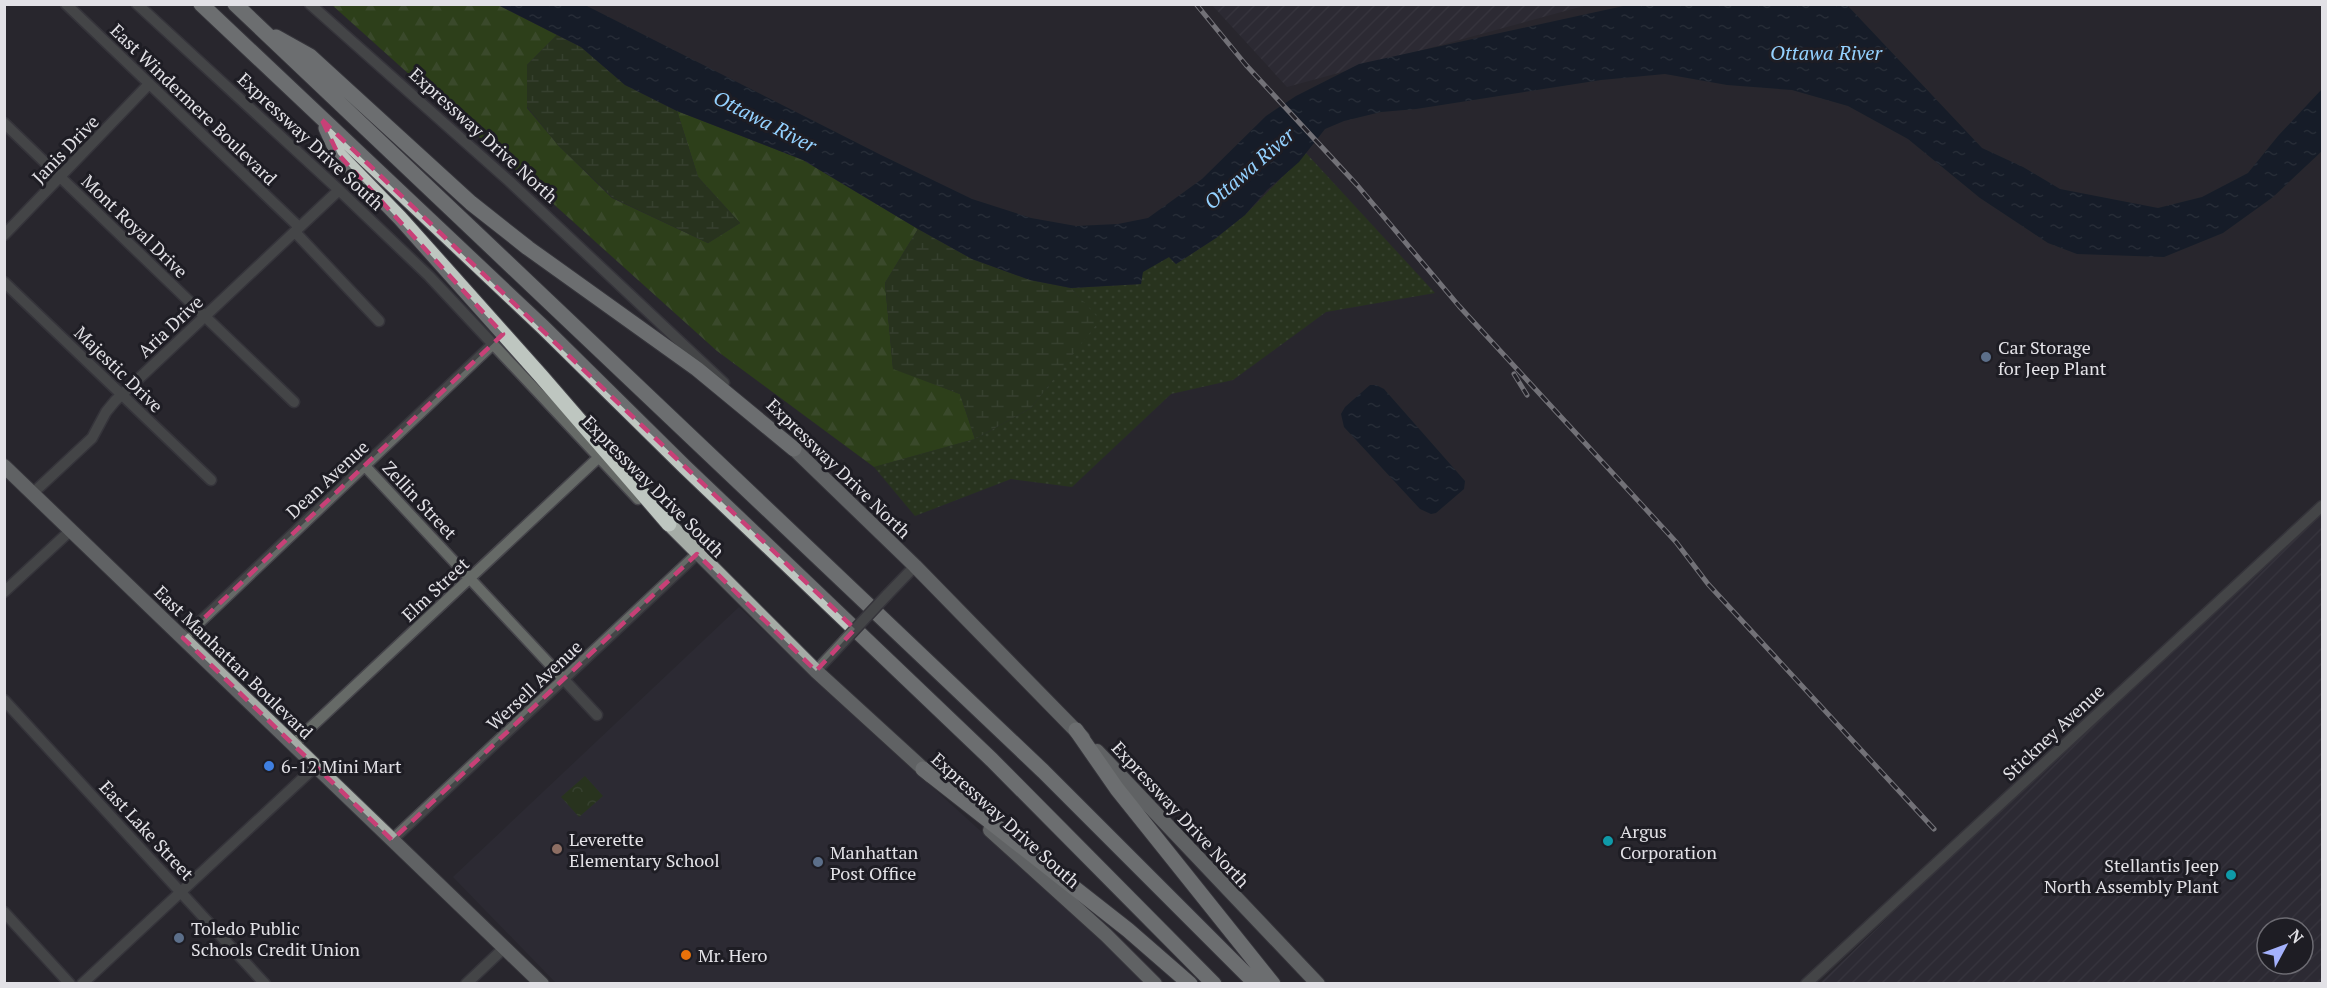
<svg xmlns="http://www.w3.org/2000/svg" width="2327" height="988" font-family="'PT Serif',serif">
<style>
.built{fill:#32303b}
.industrial{fill:url(#industrial-furrows);fill-rule:evenodd}
.grass{fill:url(#grass-dots)}
.forest{fill:url(#forest-firs)}
.wetland{fill:url(#wetland-marsh)}
.park{fill:url(#park-crowns)}
.water{fill:url(#water-ripples)}
.lines{fill:none;stroke-linecap:round;stroke-linejoin:round}
.minor-casing{stroke:#46454b;stroke-width:13}
.major-casing{stroke:#46454b;stroke-width:16}
.highway-casing{stroke:#46454b;stroke-width:17}
.minor{stroke:#666a67;stroke-width:10}
.major{stroke:#a5aca6;stroke-width:14}
.highway{stroke:#bec6c0;stroke-width:15}
.rail-casing{stroke:#cdccd1;stroke-width:5}
.rail{stroke:#1e1d24;stroke-width:3;stroke-dasharray:9;stroke-linecap:butt}
.minor-bridge-casing{stroke:#46454b;stroke-width:13;stroke-linecap:butt}
.minor-bridge{stroke:#666a67;stroke-width:10}
.marked{fill:none;stroke:#c84077;stroke-width:4.5;stroke-dasharray:12 8;stroke-linejoin:round}
.service-dot{fill:#5c6f8a;stroke:#1e1d24;stroke-width:2}
.shop-dot{fill:#3f7fe0;stroke:#1e1d24;stroke-width:2}
.culture-dot{fill:#0f9aa8;stroke:#1e1d24;stroke-width:2}
.education-dot{fill:#8d6e63;stroke:#1e1d24;stroke-width:2}
.food-dot{fill:#e8710a;stroke:#1e1d24;stroke-width:2}
.labels{text-anchor:middle;dominant-baseline:central;stroke-width:6;stroke-linejoin:round;paint-order:stroke}
.street-label{font-size:18px;fill:#e2e1e6;stroke:#1e1d24}
.poi-label{font-size:18px;fill:#e2e1e6;stroke:#1e1d24;text-anchor:start}
.water-label{font-size:20px;font-style:italic;fill:#94d1ff;stroke:#1e1d24}
</style>
<defs>
<pattern id="industrial-furrows" width="10" height="10" patternUnits="userSpaceOnUse" patternTransform="scale(1.5)"><rect width="10" height="10" fill="#32303b"/><path d="M-1 1l2-2M0 10L10 0M9 11l2-2" fill="none" stroke="#46444e"/></pattern>
<pattern id="grass-dots" width="8" height="8" patternUnits="userSpaceOnUse" patternTransform="scale(1.5)"><rect width="8" height="8" fill="#28440d"/><path d="M2 2h.1M6 6h.1" fill="none" stroke="#475f30" stroke-width="1.8" stroke-linecap="round"/></pattern>
<pattern id="forest-firs" width="22" height="20" patternUnits="userSpaceOnUse" patternTransform="scale(1.5)"><rect width="22" height="20" fill="#335d03"/><path d="M5 1l3.5 6h-7zM16 11l3.5 6h-7z" fill="#507428"/></pattern>
<pattern id="wetland-marsh" width="20" height="14" patternUnits="userSpaceOnUse" patternTransform="scale(1.5)"><rect width="20" height="14" fill="#28440d"/><path d="M1 5h8M5 5V1M11 12h8M15 12V8" fill="none" stroke="#475f30"/></pattern>
<pattern id="park-crowns" width="20" height="18" patternUnits="userSpaceOnUse" patternTransform="scale(1.5)"><rect width="20" height="18" fill="#28440d"/><path d="M2 6a3 3 0 1 1 6 0M12 15a3 3 0 1 1 6 0" fill="none" stroke="#475f30"/></pattern>
<pattern id="water-ripples" width="26" height="14" patternUnits="userSpaceOnUse" patternTransform="scale(1.5)"><rect width="26" height="14" fill="#012"/><path d="M2 4q2-2 4 0t4 0M15 11q2-2 4 0t4 0" fill="none" stroke="#253342"/></pattern>
</defs>
<rect width="100%" height="100%" fill="#28272d"/>
<path class="built" d="M739 607 869 730 1112 950 1145 983H556L453 877Z"/>
<path class="industrial" d="M1212 5H1587L1287 87Z
M2322 505V983L1819 984 2189 629ZM2267 928H2303V964H2267Z"/>
<path class="grass" d="M1306 153 1435 293 1326 312 1233 380 1171 394 1072 487 1011 479 915 516 874 467 975 439 1031 408 1099 320 1071 288 1141 284 1142 272 1169 257 1176 264 1216 238 1245 215Z"/>
<path class="forest" d="M332 5H498L557 35 527 65V108L559 146 612 198 708 243 740 223 698 177 677 111 803 160 918 229 885 283 893 368 960 394 975 439 874 467 717 351Z"/>
<path class="wetland" d="M557 35 581 47 625 85 677 111 698 177 740 223 708 243 613 198 559 146 527 107V65Z
M918 229 972 259 1030 280 1071 288 1100 320 1031 408 975 439 960 394 893 369 885 283Z"/>
<path class="park" d="M585 776 603 796 579 817 561 797Z"/>
<path class="water" d="M498 5H585L881 155 972 199 1031 218 1076 226 1118 224 1148 218 1202 179 1266 116 1296 96 1359 64 1628 5H1847L1982 148 2023 167 2060 189 2158 208 2202 197 2248 173 2278 136 2322 89V151L2273 197 2223 233 2164 257 2077 254 2048 243 1980 198 1908 139 1848 106 1792 90 1727 85 1665 74 1601 80 1416 109 1381 112 1344 121 1325 129 1299 162 1267 190 1245 215 1216 238 1176 264 1169 257 1143 272 1141 284 1071 288 1030 280 972 259 918 229 803 160 677 111 625 85 581 47Z
M1370 385H1376L1384 389 1465 481 1464 489 1436 513 1431 514 1420 509 1344 427 1341 414 1345 407Z"/>
<g class="lines">
<g class="minor-casing">
<path id="minor" d="M66 4 299 227
M137 4 339 190 429 276 638 499
M310 4 509 181 724 383
M4 123 294 402
M295 232 379 321
M4 235 149 84
M4 282 211 480
M365 466 597 715
M33 493 92 438 106 412 115 401 339 190
M4 592 71 530
M887 595 915 566
M183 638 493 344
M816 671 844 641
M4 700 265 984
M293 744 598 458
M392 840 697 554
M4 912 70 984
M82 984 316 766
M466 984 504 948
M1806 984 2322 506"/>
</g>
<g class="major-casing">
<path id="major" d="M794 449 915 566 1083 738
M4 466 542 984
M669 524 816 671 931 776
M1097 751 1318 984
M990 830 1106 935 1155 984"/>
</g>
<g class="highway-casing">
<path id="highway" d="M201 4 543 327 685 467 992 760 1214 984
M235 4 1043 771 1256 984
M276 37 310 56 471 203 528 248 697 369 794 449
M326 128 338 154 400 218 541 376 669 524
M1076 730 1117 789 1273 984
M923 769 1128 930 1190 984"/>
</g>
<use href="#minor" class="minor"/>
<use href="#major" class="major"/>
<use href="#highway" class="highway"/>
<g class="rail-casing">
<path id="rail" d="M1196 4 1246 65 1357 185 1459 306 1676 542 1708 584 1934 829
M1514 374 1527 395"/>
</g>
<use href="#rail" class="rail"/>
<g class="minor-bridge-casing">
<path id="minor-bridge" d="M844 641 887 595"/>
</g>
<use href="#minor-bridge" class="minor-bridge"/>
</g>
<path d="M0 0H2327V988H0ZM322 120 855 629 816 671 697 554 392 840 183 638 503 334 338 154Z" fill="#28272d" fill-opacity=".55" fill-rule="evenodd"/>
<path class="marked" d="M322 120 855 629 816 671 697 554 392 840 183 638 503 334 338 154Z"/>
<g class="service-dot">
<circle cx="1986" cy="357" r="6"/>
<circle cx="818" cy="862" r="6"/>
<circle cx="179" cy="938" r="6"/>
</g>
<circle class="shop-dot" cx="269" cy="766" r="6"/>
<g class="culture-dot">
<circle cx="1608" cy="841" r="6"/>
<circle cx="2231" cy="875" r="6"/>
</g>
<circle class="education-dot" cx="557" cy="849" r="6"/>
<circle class="food-dot" cx="686" cy="955" r="6"/>
<g class="labels">
<g class="street-label">
<text transform="translate(194 104) rotate(44)">East Windermere Boulevard</text>
<text transform="translate(484 135) rotate(42)">Expressway Drive North</text>
<text transform="translate(311 141) rotate(43)">Expressway Drive South</text>
<text transform="translate(65 149) rotate(-46)">Janis Drive</text>
<text transform="translate(135 226) rotate(44)">Mont Royal Drive</text>
<text transform="translate(170 326) rotate(-43)">Aria Drive</text>
<text transform="translate(119 369) rotate(44)">Majestic Drive</text>
<text transform="translate(839 468) rotate(44)">Expressway Drive North</text>
<text transform="translate(327 479) rotate(-43)">Dean Avenue</text>
<text transform="translate(654 486) rotate(45)">Expressway Drive South</text>
<text transform="translate(420 500) rotate(47)">Zellin Street</text>
<text transform="translate(435 589) rotate(-43)">Elm Street</text>
<text transform="translate(234 662) rotate(44)">East Manhattan Boulevard</text>
<text transform="translate(534 685) rotate(-43)">Wersell Avenue</text>
<text transform="translate(2053 732) rotate(-43)">Stickney Avenue</text>
<text transform="translate(1181 814) rotate(47)">Expressway Drive North</text>
<text transform="translate(1006 820) rotate(42)">Expressway Drive South</text>
<text transform="translate(147 830) rotate(47)">East Lake Street</text>
</g>
<g class="poi-label">
<text x="1998" y="347">Car Storage<tspan x="1998" dy="21">for Jeep Plant</tspan></text>
<text x="281" y="766">6-12 Mini Mart</text>
<text x="1620" y="831">Argus<tspan x="1620" dy="21">Corporation</tspan></text>
<text x="569" y="839">Leverette<tspan x="569" dy="21">Elementary School</tspan></text>
<text x="830" y="852">Manhattan<tspan x="830" dy="21">Post Office</tspan></text>
<text x="2219" y="865" text-anchor="end">Stellantis Jeep<tspan x="2219" dy="21">North Assembly Plant</tspan></text>
<text x="191" y="928">Toledo Public<tspan x="191" dy="21">Schools Credit Union</tspan></text>
<text x="698" y="955">Mr. Hero</text>
</g>
<g class="water-label">
<text x="1826" y="52">Ottawa River</text>
<text transform="translate(765 121) rotate(27)">Ottawa River</text>
<text transform="translate(1249 168) rotate(-41)">Ottawa River</text>
</g>
</g>
<rect width="2327" height="988" fill="none" stroke="#e2e1e6" stroke-width="12"/>
<g transform="translate(2285 946) rotate(49)"><circle r="28" fill="#1e1d24" stroke="#6c6b72" stroke-width="1.5"/>
<path d="M0-4.5L10 22L0 15L-10 22Z" fill="#a4b1fc"/>
<text y="-9" font-size="16" font-weight="bold" text-anchor="middle" fill="#e2e1e6">N</text>
</g>
</svg>
